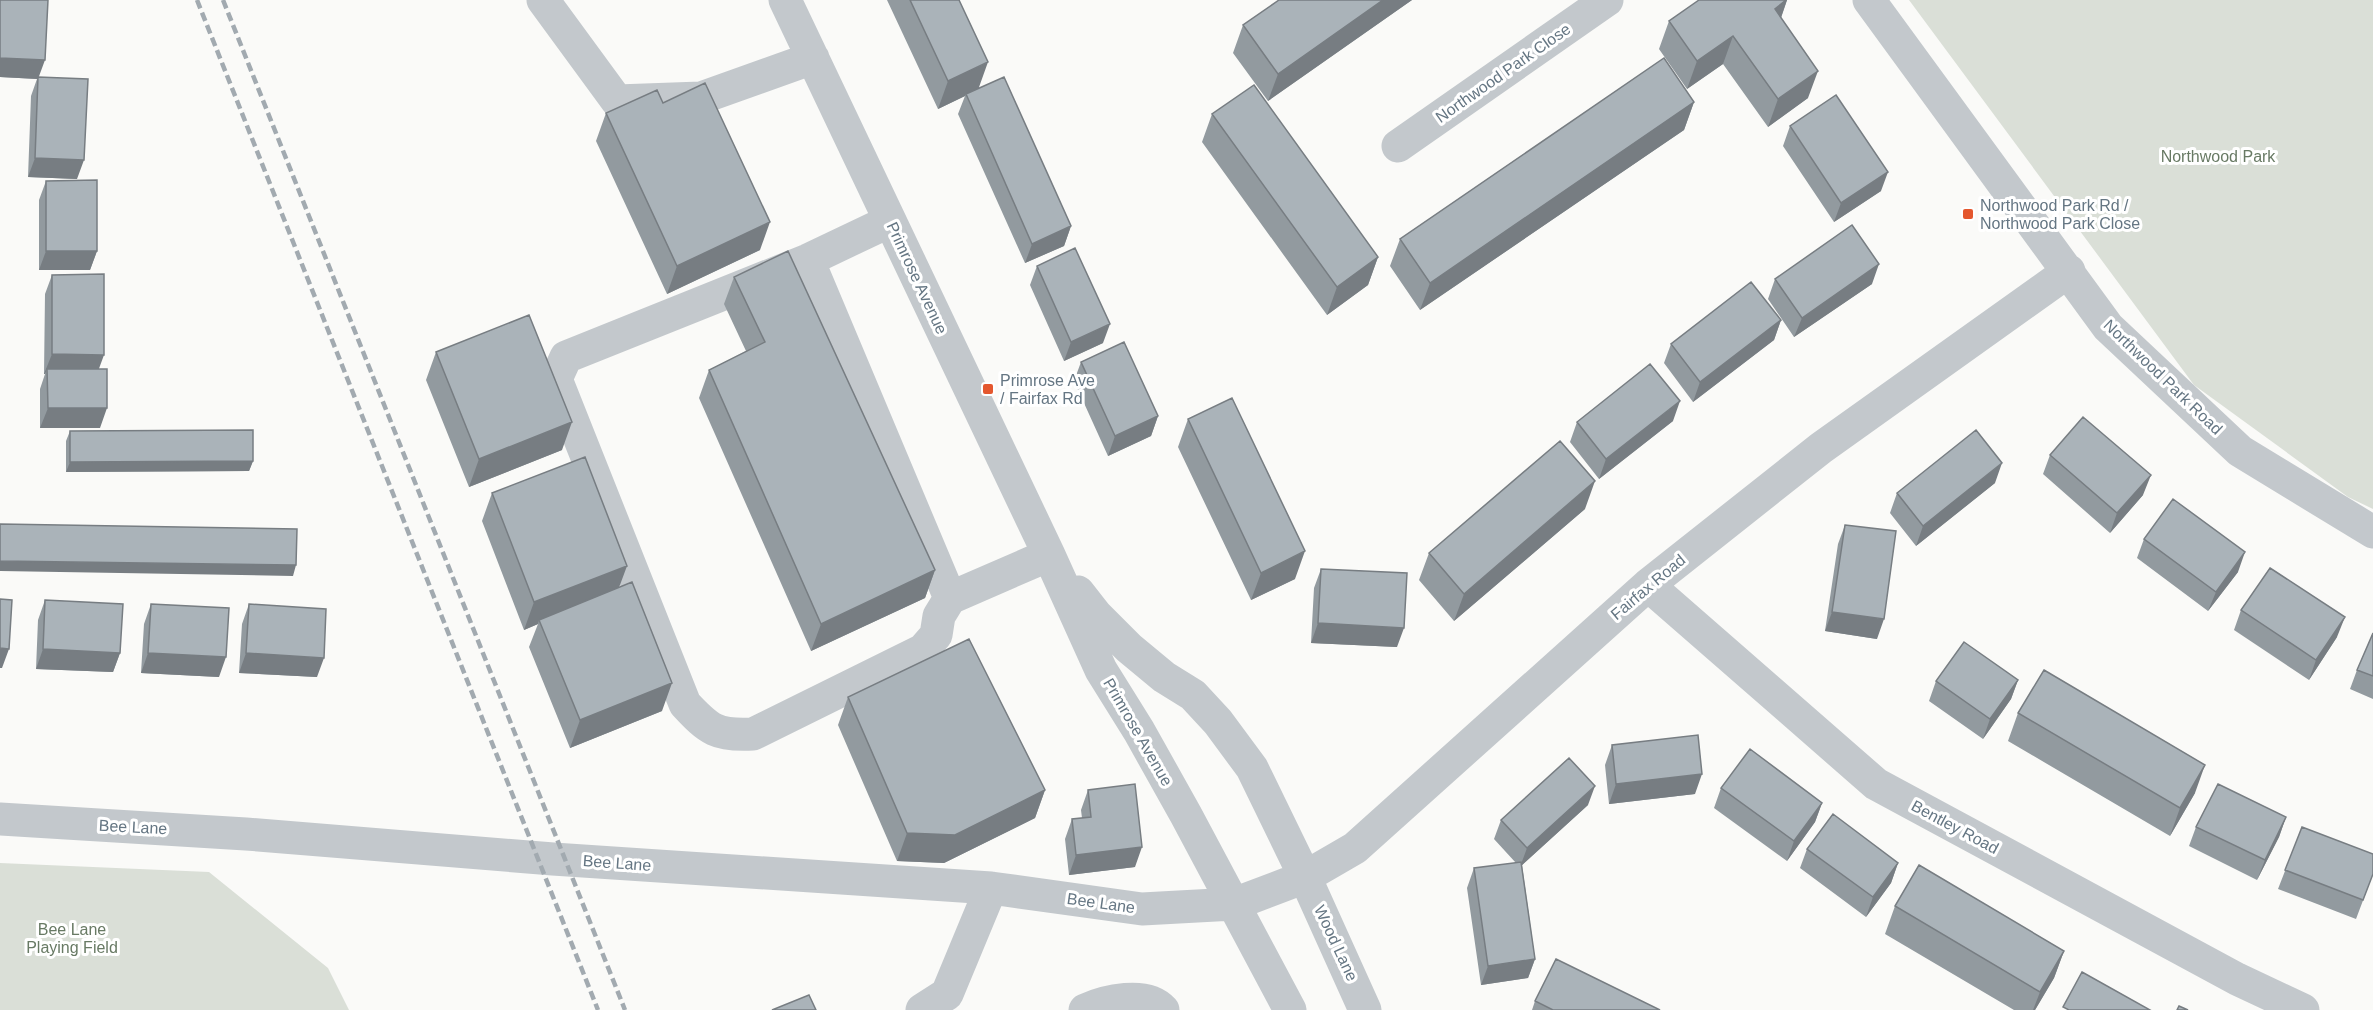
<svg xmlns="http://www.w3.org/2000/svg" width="2373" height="1010" font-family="Helvetica,sans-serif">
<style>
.green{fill:#dadfd7}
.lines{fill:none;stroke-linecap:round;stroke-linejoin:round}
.minor{stroke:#c3c8cc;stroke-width:33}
.rail{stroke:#a2aab0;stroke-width:4.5;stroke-dasharray:9 4.5;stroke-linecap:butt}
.wall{fill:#929a9f}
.shaded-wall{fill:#777d82}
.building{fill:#aab3b9;stroke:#777d82;stroke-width:1.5}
.poi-dot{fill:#e4572e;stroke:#fff;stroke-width:2}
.labels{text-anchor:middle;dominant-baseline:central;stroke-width:6;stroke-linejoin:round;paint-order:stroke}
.street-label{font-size:16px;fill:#657683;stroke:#fff}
.park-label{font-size:16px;fill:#687a64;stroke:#fff}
.poi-label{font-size:16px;fill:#657683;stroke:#fff;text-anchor:start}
</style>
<rect width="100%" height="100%" fill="#fafaf8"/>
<path class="green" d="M1909 0H2373V509L2348 497 2194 385Z
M0 863 209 872 328 968 349 1010H0Z"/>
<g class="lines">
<path class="minor" d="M543 0 617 101 701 98 813 58
M785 0 1049 555 1101 670 1139 731 1186 815 1290 1010
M1869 0 2108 327 2240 451 2373 532
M1398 146 1607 0
M890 221 808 260 566 357 556 379 685 704C709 730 717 736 753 734L923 650 936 635 939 616 950 598 1049 555
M808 260 950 598
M1648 585 1876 784 2237 979 2303 1010
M1078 592 1096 615 1129 648 1164 677 1193 695 1218 722 1252 768 1305 877 1365 1010
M0 819 246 834 553 859 991 888 1142 909 1234 904 1305 877 1355 848 1648 585 1821 448 2069 271
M922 1010 947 994 991 888
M1085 1010C1105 1001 1146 991 1163 1010"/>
<path class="rail" d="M197 0 598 1010
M223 0 625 1010"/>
</g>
<path class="wall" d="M0 0 38 77 77 179 28 177 31 96 37 79 0 77Z
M887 0H959L979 88 1071 226 1064 246 1025 263 958 114 965 96 938 109Z
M1279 0H1412L1268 101 1233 53 1243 25Z
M1699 0H1787L1781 18 1808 98 1768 127 1723 64 1687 89 1659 49 1669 21Z
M1694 102 1684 130 1420 310 1390 266 1400 239Z
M663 103 760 250 667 294 596 141 606 113Z
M1212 114 1378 257 1368 285 1327 315 1202 142Z
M1790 126 1881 191 1834 222 1783 146Z
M46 181 97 251 90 270H39V200Z
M1037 266 1103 343 1064 361 1030 285Z
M52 275 99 369 100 428H40V389L45 374H44L45 294Z
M734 277 935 570 925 598 811 651 699 398 709 370 746 351 724 304Z
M1775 279 1872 284 1794 337 1768 299Z
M1781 320 1774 340 1693 402 1664 363 1671 344Z
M436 352 562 450 469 487 426 380Z
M1081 362 1158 416 1151 436 1108 456 1074 381Z
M1188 419 1295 579 1251 600 1178 447Z
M1673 421 1599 479 1570 442 1577 422Z
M70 431 253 461 249 471 66 472V441Z
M2050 455 2143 495 2110 533 2043 474Z
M1995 483 1916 546 1890 513 1897 493Z
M492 493 619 587 662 711 570 748 529 647 538 624 524 630 482 521Z
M1585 509 1454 621 1419 580 1429 553Z
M1845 525 1877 639 1825 631 1838 544Z
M2144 539 2238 572 2208 611 2137 558Z
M1321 569 1397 647 1311 643 1314 588Z
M45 600 120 653 113 672 36 669 38 620Z
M151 604 219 677 141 673 144 624Z
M249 604 317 677 239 673 242 624Z
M2241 610 2337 637 2309 680 2234 630Z
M2373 633V699L2350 689 2357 670Z
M2018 680 2011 699 1983 739 1929 701 1936 681Z
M848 697 1045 790 1035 818 944 863 897 861 838 725Z
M2018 713 2195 793 2170 836 2008 741Z
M1612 745 1695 794 1609 804 1605 765Z
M1721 788 1822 803 1815 822 1787 861 1714 808Z
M1088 790 1135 867 1069 875 1065 839 1072 819 1082 818 1081 810Z
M1588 805 1522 865 1535 959 1528 978 1481 985 1467 888 1474 868 1516 863 1494 839 1501 820Z
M2286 817 2279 837 2257 880 2189 846 2196 827Z
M2302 827 2373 874 2356 919 2278 889Z
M1807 849 1898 863 1891 883 1866 917 1800 868Z
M1895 906 2064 951 2054 978 2035 1010H2014L1885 934Z
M1535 1001 1660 1010H1532Z"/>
<path class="shaded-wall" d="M1383 0H1412L1268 101 1278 74Z
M1786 0H1787L1778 26 1775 9Z
M1733 36 1723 64 1687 89 1697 61Z
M0 58 45 60 38 79 0 77Z
M988 62 978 90 966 94 965 96 938 109 948 81Z
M1818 71 1808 98 1768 127 1778 99Z
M1694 102 1684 130 1420 310 1430 283Z
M35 158 84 160 77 179 28 177Z
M1888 172 1881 191 1834 222 1841 203Z
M770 222 760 250 667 294 677 266Z
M1071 226 1064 246 1025 263 1032 244Z
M46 251H97L90 270H39Z
M1378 257 1368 285 1327 315 1337 287Z
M1879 264 1872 284 1794 337 1802 318Z
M1781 320 1774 340 1693 402 1700 382Z
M1110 324 1103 343 1064 361 1071 342Z
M52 354 104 355 97 374 47 369 45 374H44Z
M1680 401 1673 421 1599 479 1606 459Z
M48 408H107L100 428H40Z
M1158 416 1151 436 1108 456 1115 436Z
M572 422 562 450 469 487 479 459Z
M253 461 249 471 66 472 70 462Z
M2002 463 1995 483 1916 546 1923 526Z
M2151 475 2143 495 2110 533 2117 513Z
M1595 481 1585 509 1454 621 1464 594Z
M1305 551 1295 579 1251 600 1261 573Z
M2245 552 2238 572 2208 611 2216 592Z
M0 561 296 565 293 576 0 571Z
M627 566 617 593 539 620 538 624 524 630 534 602Z
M935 570 925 598 811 651 821 624Z
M1832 612 1884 619 1877 639 1825 631Z
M2345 617 2337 637 2309 680 2316 660Z
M1318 623 1404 628 1397 647 1311 643Z
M0 648 9 649 2 668H0Z
M43 649 120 653 113 672 36 669Z
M148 653 226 657 219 677 141 673Z
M246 653 324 658 317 677 239 673Z
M2018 680 2011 699 1983 739 1990 719Z
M672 683 662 711 570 748 580 720Z
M2205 765 2195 793 2170 836 2180 808Z
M1702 774 1695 794 1609 804 1616 784Z
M1595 786 1588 805 1520 867 1527 848Z
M1045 790 1035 818 944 863 897 861 907 833Z
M1822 803 1815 822 1787 861 1794 841Z
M2286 817 2279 837 2257 880 2265 860Z
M1142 847 1135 867 1069 875 1076 855Z
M1898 863 1891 883 1866 917 1873 897Z
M2064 951 2054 978 2035 1010H2033L2040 992Z
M1535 959 1528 978 1481 985 1488 966Z"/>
<path class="building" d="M0 0H48L45 60 0 58Z
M910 0H959L988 62 948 81Z
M1279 0H1383L1278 74 1243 25Z
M1699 0H1786L1775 9 1818 71 1778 99 1733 36 1697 61 1669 21Z
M1664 58 1694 102 1430 283 1400 239Z
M38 77 88 79 84 160 35 158Z
M1004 77 1071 226 1032 244 966 94Z
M705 83 770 222 677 266 606 113 657 90 663 103Z
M1254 85 1378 257 1337 287 1212 114Z
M1836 95 1888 172 1841 203 1790 126Z
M97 180V251H46V181Z
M1852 225 1879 264 1802 318 1775 279Z
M1075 248 1110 324 1071 342 1037 266Z
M788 251 935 570 821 624 709 370 765 342 734 277Z
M104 274V355L52 354V275Z
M1751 282 1781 320 1700 382 1671 344Z
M529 315 572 422 479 459 436 352Z
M1124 342 1158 416 1115 436 1081 362Z
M1650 364 1680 401 1606 459 1577 422Z
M47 369H107V408H48Z
M1232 398 1305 551 1261 573 1188 419Z
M2083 417 2151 475 2117 513 2050 455Z
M253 430V461L70 462V431Z
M1976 430 2002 463 1923 526 1897 493Z
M1560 441 1595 481 1464 594 1429 553Z
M585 457 627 566 534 602 492 493Z
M2173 499 2245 552 2216 592 2144 539Z
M0 524 297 529 296 565 0 561Z
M1845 525 1896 531 1884 619 1832 612Z
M2270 568 2345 617 2316 660 2241 610Z
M1321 569 1407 573 1404 628 1318 623Z
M632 582 672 683 580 720 539 620Z
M0 599 12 600 9 649 0 648Z
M45 600 123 604 120 653 43 649Z
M151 604 229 608 226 657 148 653Z
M249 604 326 609 324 658 246 653Z
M2373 633V676L2357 670Z
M969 639 1045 790 955 835 907 833 848 697Z
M1964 642 2018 680 1990 719 1936 681Z
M2044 670 2205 765 2180 808 2018 713Z
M1698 735 1702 774 1616 784 1612 745Z
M1750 749 1822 803 1794 841 1721 788Z
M1569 758 1595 786 1527 848 1501 820Z
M1135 784 1142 847 1076 855 1072 819 1091 817 1088 790Z
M2218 784 2286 817 2265 860 2196 827Z
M1833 814 1898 863 1873 897 1807 849Z
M2302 827 2373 854V874L2363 900 2285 870Z
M1521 862 1535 959 1488 966 1474 868Z
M1919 865 2064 951 2040 992 1895 906Z
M1556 959 1660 1010H1553L1535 1001Z
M2082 972 2150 1010H2069L2063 1007Z
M809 995 816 1010H772Z
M2179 1006 2188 1010H2177Z"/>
<g class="poi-dot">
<rect x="1962" y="208" width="12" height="12" rx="3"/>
<rect x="982" y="383" width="12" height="12" rx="3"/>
</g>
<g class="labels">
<g class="street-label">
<text transform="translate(1503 73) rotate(-35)">Northwood Park Close</text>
<text transform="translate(917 278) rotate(65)">Primrose Avenue</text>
<text transform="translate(2163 377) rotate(44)">Northwood Park Road</text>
<text transform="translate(1648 587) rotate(-40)">Fairfax Road</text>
<text transform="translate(1138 732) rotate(60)">Primrose Avenue</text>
<text transform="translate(133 827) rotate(3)">Bee Lane</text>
<text transform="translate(1955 827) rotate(28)">Bentley Road</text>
<text transform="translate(617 863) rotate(4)">Bee Lane</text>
<text transform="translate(1101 903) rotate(8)">Bee Lane</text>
<text transform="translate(1336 943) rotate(65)">Wood Lane</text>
</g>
<g class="park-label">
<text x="2218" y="156">Northwood Park</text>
<text x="72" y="929">Bee Lane<tspan x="72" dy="18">Playing Field</tspan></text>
</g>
<g class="poi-label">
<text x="1980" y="205">Northwood Park Rd /<tspan x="1980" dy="18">Northwood Park Close</tspan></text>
<text x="1000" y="380">Primrose Ave<tspan x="1000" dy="18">/ Fairfax Rd</tspan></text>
</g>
</g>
</svg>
